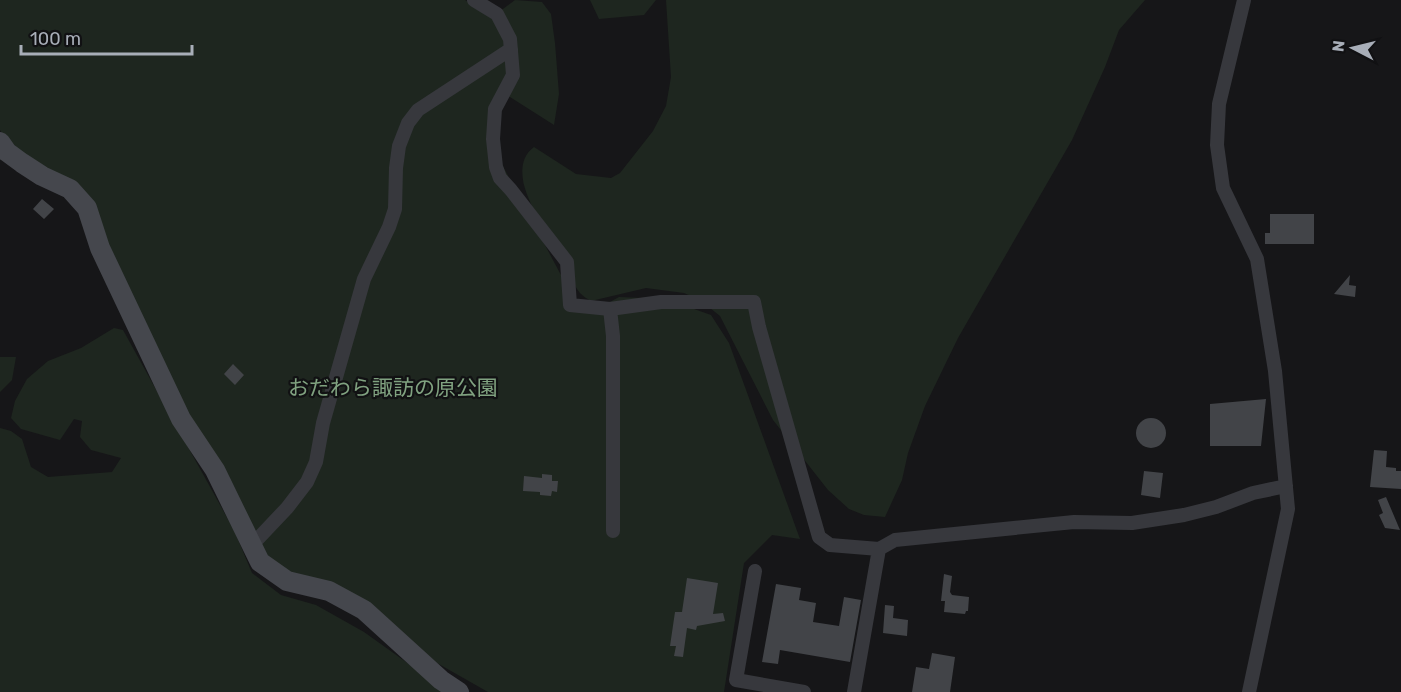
<svg xmlns="http://www.w3.org/2000/svg" width="1401" height="692" font-family="Rubik,'Noto Sans JP',sans-serif">
<style>
.green{fill:#1e261f}
.building{fill:#424448}
.lines{fill:none;stroke-linecap:round;stroke-linejoin:round}
.street{stroke:#37383d;stroke-width:14}
.secondary{stroke:#45474d;stroke-width:20}
.labels{text-anchor:middle;dominant-baseline:central;stroke-width:4.5;stroke-linejoin:round;paint-order:stroke}
.park-label{font-size:21px;fill:#80a280;stroke:#111113}
</style>
<rect width="100%" height="100%" fill="#161618"/>
<path class="green" d="M0 0H465L492 17 515 0 542 2 551 14 555 43 559 94 554 125 499 90 497 155 578 307H601L619 297 666 299 711 315 729 343 800 539 772 535 744 563 724 692H488L437 663 378 615 289 575 267 559 216 485 92 208 12 149 0 130Z
M590 0H656L644 15 599 19Z
M666 0H1145L1119 30 1105 67 1072 140 958 338 925 406 908 453 902 480 885 517 864 515 849 509 828 490 773 420 720 316 700 300 684 293 646 288 591 301C587 299 583 296 580 293 567 276 525 200 523 180 521 167 523 155 534 147L576 174 611 178 620 173 653 131 666 106 671 77Z
M114 328 123 330 234 530 252 573 281 595 316 605 364 632 448 692H0V428L11 431 22 439 31 467 48 477 112 472 121 458 91 450 80 437 82 421 74 419 60 440 21 429 11 418 15 401 27 379 48 361 81 348Z
M0 357H16L12 380 0 392Z"/>
<path class="building" d="M42 199 54 209 44 219 33 209Z
M1270 214H1314V244H1265V233H1270Z
M1350 275 1349 285 1356 286 1355 297 1334 294Z
M233 364 244 375 235 385 224 374Z
M1266 399 1261 446H1210V404Z
M1136 433a15 15 0 1 1 30 0a15 15 0 1 1-30 0Z
M1374 450 1387 451 1386 467 1396 468V471H1401V489L1370 487Z
M1144 471 1163 473 1160 498 1141 495Z
M542 474 552 475V481H558L557 492 552 491 551 496 540 495V492L523 491 524 476 542 478Z
M1386 497 1400 530 1385 528 1379 515 1383 513 1378 500Z
M944 574 952 576 950 592 952 595 969 597 968 611H966L965 614 944 612 945 601H941Z
M687 578 718 583 713 614 723 613 725 621 697 626 696 630 687 628 683 657 674 656 676 646H670L675 612H682Z
M776 584 801 588 799 600 816 603 813 622 839 626 844 597 861 600 850 662 780 650 778 664 762 662Z
M885 605 894 606 893 618 908 620 907 636 883 633Z
M932 653 955 657 950 692H912L916 667 929 669Z"/>
<g class="lines">
<path class="street" d="M474 0 497 14 510 39 513 75 495 109 493 139 496 167 500 178 511 190 567 262 570 305 610 309 613 336V531
M1244 0 1219 104 1217 145 1223 188 1257 259 1275 371 1288 509 1249 692
M610 309 661 302H754L759 327 819 537 830 545 879 549 895 540 1074 522 1132 523 1184 515 1216 507 1253 493 1286 486
M252 545 287 508 307 482 316 462 323 423 364 279 389 227 395 209 396 168 399 146 408 123 418 110 511 49
M755 571 736 680 804 692
M854 692 879 549"/>
<path class="secondary" d="M0 142 7 152 22 163 42 176 70 189 87 208 100 248 181 419 215 470 260 562 287 581 329 591 364 610 441 680 459 692"/>
</g>
<g class="labels">
<g class="park-label">
<text x="393" y="387">おだわら諏訪の原公園</text>
</g>
</g>
<g transform="translate(1353 48) rotate(277)" stroke="#111113" stroke-width="4.5" paint-order="stroke">
<path d="M0-4.5L10 22L0 15L-10 22Z" fill="#a8aeb8"/>
<text y="-9" font-size="16" font-weight="bold" text-anchor="middle" fill="#a8aeb8">N</text>
</g>
<path d="M21 45v9h171v-9" fill="none" stroke="#a8aeb8" stroke-width="3"/>
<text x="30" y="45" font-size="18" fill="#a8aeb8" stroke="#111113" stroke-width="4.5" paint-order="stroke">100 m</text>
</svg>
